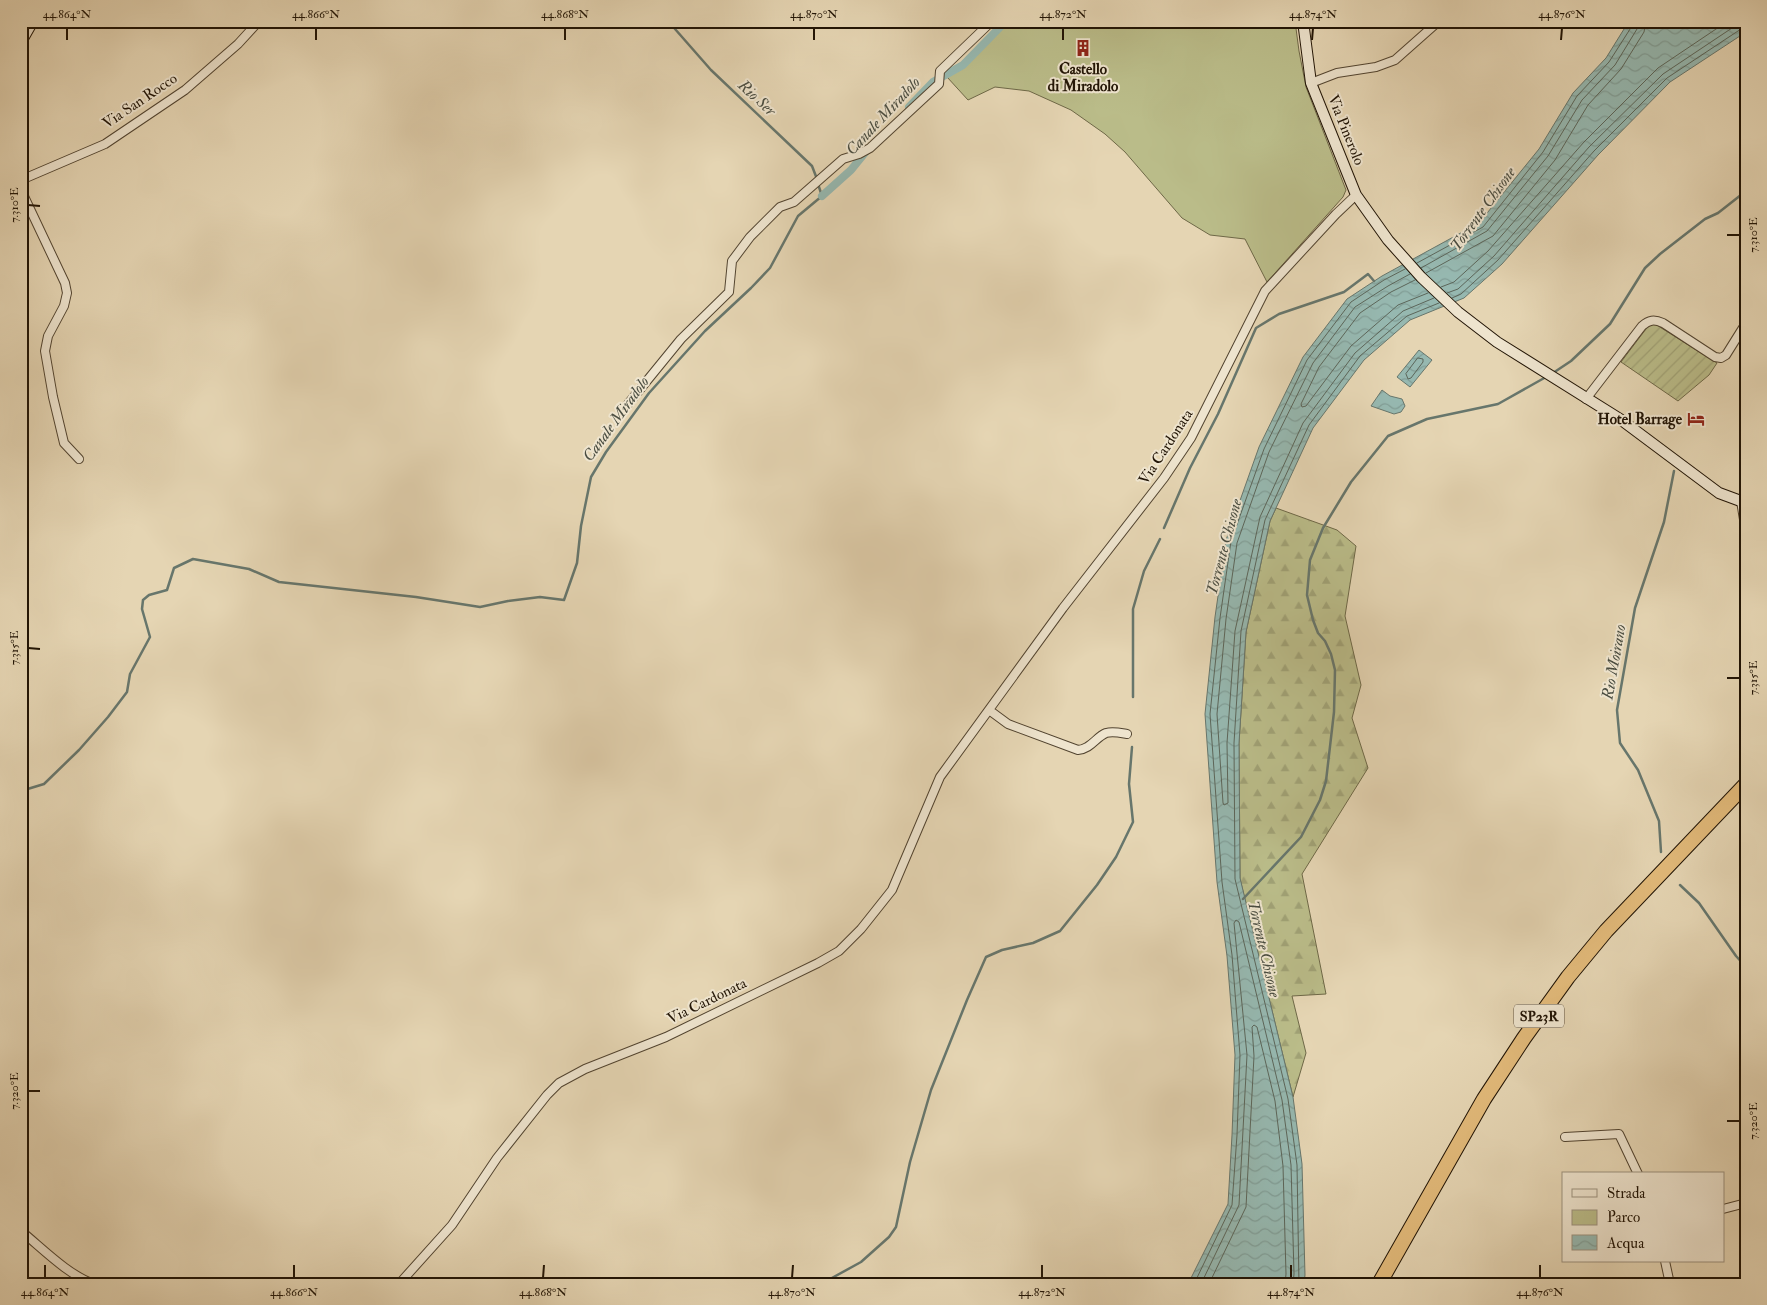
<svg xmlns="http://www.w3.org/2000/svg" width="1767" height="1305" font-family="'IM FELL Double Pica',serif">
<style>
.forest{fill:url(#forest-firs);stroke:#6e6847}
.park{fill:#babc89;stroke:#6e6847}
.garden{fill:url(#garden-furrows);stroke:#6e6847}
.water{fill:url(#water-waves);stroke:#67766c}
.lines{fill:none;stroke-linecap:round;stroke-linejoin:round}
.shore{stroke:#5c665a;stroke-width:1}
.stream{stroke:#67766c;stroke-width:2.5}
.canal{stroke:#96b8b0;stroke-width:8}
.street-casing{stroke:#524430;stroke-width:10}
.secondary-casing{stroke:#211405;stroke-width:12}
.highway-casing{stroke:#211405;stroke-width:16}
.street{stroke:#eee4ce;stroke-width:8}
.secondary{stroke:#eee4ce;stroke-width:10}
.highway{stroke:#e2ba7a;stroke-width:14}
.ticks{fill:none;stroke:#211405;stroke-width:2}
.labels{text-anchor:middle;dominant-baseline:central;stroke-width:4;stroke-linejoin:round;paint-order:stroke}
.shield{fill:#eee4ce;stroke:#5e5241;stroke-width:1}
.shield-label{font-size:14px;font-weight:bold;fill:#211405}
.poi-label{font-size:15px;font-weight:bold;fill:#211405;stroke:#eee4ce}
.street-label{font-size:15px;fill:#211405;stroke:#eee4ce}
.water-label{font-size:16px;font-style:italic;fill:#4a4d41;stroke:#eee4ce}
.neatline{fill:none;stroke:#211405;stroke-width:2}
.ticks-label{font-size:12px;text-anchor:middle;fill:#211405}
</style>
<defs>
<pattern id="forest-firs" width="22" height="20" patternUnits="userSpaceOnUse" patternTransform="scale(1.25)"><rect width="22" height="20" fill="#babc89"/><path d="M5 1l3.5 6h-7zM16 11l3.5 6h-7z" fill="#a0a175"/></pattern>
<pattern id="garden-furrows" width="10" height="10" patternUnits="userSpaceOnUse" patternTransform="scale(1.25)"><rect width="10" height="10" fill="#babc89"/><path d="M-1 1l2-2M0 10L10 0M9 11l2-2" fill="none" stroke="#a0a175"/></pattern>
<pattern id="water-waves" width="16" height="10" patternUnits="userSpaceOnUse" patternTransform="scale(1.25)"><rect width="16" height="10" fill="#96b8b0"/><path d="M0 5q4-4 8 0t8 0" fill="none" stroke="#819d96"/></pattern>
</defs>
<rect width="100%" height="100%" fill="#e5d5b3"/>
<filter id="stains"><feTurbulence type="fractalNoise" baseFrequency=".004" numOctaves="4"/><feColorMatrix values="0 0 0 0 .2 0 0 0 0 .09 0 0 0 0 .02 0 0 0 .5 -.17"/></filter>
<radialGradient id="worn" r=".72"><stop offset=".6" stop-color="#630" stop-opacity="0"/><stop offset="1" stop-color="#630" stop-opacity=".3"/></radialGradient>
<path class="forest" d="M1276 508 1337 530 1356 546 1345 616 1361 685 1352 718 1368 768 1302 874 1326 994 1292 996 1306 1053 1293 1097 1240 879 1239 743 1246 632 1270 521Z"/>
<path class="park" d="M1003 21H1295L1299 51 1306 87 1346 190 1343 197 1267 282 1245 239 1210 235 1182 218 1125 152 1105 134 1071 110 1029 91 995 87 968 100 947 77Z"/>
<path class="garden" d="M1655 324 1717 363 1709 375 1678 401 1621 362 1649 325Z"/>
<path class="water" d="M1629 21H1746V32L1670 82 1598 155 1502 264 1464 298 1410 320 1364 360 1313 428 1270 521 1246 632 1239 743 1240 878 1293 1097 1302 1164 1305 1275 1304 1284H1188L1228 1204 1232 1135 1235 1055 1227 956 1217 882 1205 714 1215 617 1226 540 1259 447 1303 357 1347 299 1382 276 1479 223 1539 149 1573 93 1606 58Z
M1419 350 1432 360 1410 387 1397 377Z
M1382 390 1390 396 1402 399 1405 406 1401 412 1394 414 1371 406Z"/>
<g class="lines">
<path class="shore" d="M1417 263 1483 227 1543 152 1577 96 1609 62 1632 26 1633 21
M1421 268 1487 231 1548 156 1582 100 1615 65 1637 29 1639 21
M1426 273 1493 236 1555 160 1588 105 1621 69 1644 32 1646 21
M1410 274 1388 286 1355 307 1313 363 1269 452 1237 543 1226 619 1217 714 1223 803 1224 805 1228 803 1227 743 1235 631 1260 517 1303 423 1355 353 1403 311 1434 298
M1415 280 1391 292 1360 313 1319 367 1301 404 1302 407 1306 406 1351 346 1398 305 1428 293
M1441 287 1454 282 1488 251 1584 142 1658 68 1728 21
M1447 293 1458 289 1494 256 1589 147 1663 74 1738 24 1746 22
M1452 298 1461 294 1498 260 1594 151 1667 78 1741 29H1746
M1418 358 1423 359V362L1411 378 1408 379 1406 374Z
M1194 1284 1232 1205 1237 1135 1240 1055 1232 955 1222 882 1210 714 1220 618 1231 541 1264 449 1307 360 1351 302 1384 280 1405 269
M1201 1284 1239 1205 1247 1055 1234 923 1236 920 1239 922 1282 1100 1291 1165 1294 1274 1293 1284
M1209 1284 1246 1207 1254 1056 1252 1027 1254 1025 1257 1027 1275 1101 1283 1166 1286 1274 1285 1284
M1299 1284 1297 1165 1288 1099 1235 879 1234 743 1241 631 1265 520 1309 425 1360 356 1407 316 1439 303"/>
<path class="stream" d="M668 21 711 70 812 166 817 179
M1553 373 1571 361 1610 324 1645 268 1660 254 1705 219 1718 213 1746 191
M1164 528 1190 468 1218 414 1256 328 1279 314 1344 292 1368 274 1374 281
M1133 697V609L1144 571 1160 539
M21 791 44 784 79 750 108 717 127 692 130 674 150 637 142 609 143 600 149 595 167 590 174 568 193 559 249 569 279 582 416 597 480 607 508 601 540 597 564 600 577 563 581 526 591 477 606 452 649 393 705 331 751 288 770 268 798 216 822 196 818 184
M1661 852 1659 821 1638 770 1620 743 1617 710 1635 608 1664 522 1674 471
M1680 885 1699 903 1736 956 1746 967
M1243 899 1301 837 1320 800 1326 781 1334 712 1335 670 1331 654 1325 641 1318 633 1313 620 1307 595 1310 560 1323 528 1351 482 1388 436 1427 419 1498 404 1546 377
M821 1284 861 1262 889 1237 896 1227 910 1162 931 1090 967 1000 986 957 1002 950 1033 943 1060 931 1097 885 1116 857 1133 822 1129 784 1132 747"/>
<path class="canal" d="M909 107 933 82 963 65 1006 21
M822 196 851 170 868 149"/>
<g class="street-casing">
<path id="street" d="M1311 83 1337 73 1376 67 1395 60 1439 21
M21 180 105 144 185 90 238 44 259 21
M21 190 65 283 67 293 64 306 48 336 45 351 53 397 64 443 79 459
M1586 399 1642 326C1649 320 1654 319 1663 323L1715 357 1721 358 1726 355 1746 323
M628 404 681 339 729 292 732 261 750 237 780 207 794 202 843 159 859 154 870 148 939 84 940 71 992 21
M1741 501 1746 532
M989 710 1008 724 1078 750C1091 749 1096 737 1106 733 1113 731 1121 733 1127 734
M1565 1137 1619 1134 1638 1174
M1723 1209 1746 1203
M21 1231C42 1248 68 1275 94 1284
M1665 1261 1670 1284
M399 1284 452 1225 497 1158 547 1095 559 1083 585 1069 666 1037 818 963 839 951 861 929 892 890 940 777 1063 608 1164 478 1191 438 1265 291 1336 214 1356 195"/>
</g>
<g class="secondary-casing">
<path id="secondary" d="M1303 21 1311 83 1356 195 1388 240 1421 277 1458 312 1497 342 1620 419 1719 493 1746 503
M21 42 33 21"/>
</g>
<g class="highway-casing">
<path id="highway" d="M1379 1284 1484 1099 1524 1038 1568 977 1606 931 1746 784"/>
</g>
<use href="#street" class="street"/>
<use href="#secondary" class="secondary"/>
<use href="#highway" class="highway"/>
</g>
<path class="ticks" d="M67 40V28M316 40V28M565 40V28M814 40V28M1063 40V28M1312 40 1313 28M1561 40 1562 28M28 205 40 206M1727 235H1740M28 648 40 649M1727 678H1740M28 1091H40M1727 1121H1740M45 1278V1265M294 1278V1265M543 1278 544 1265M792 1278 793 1265M1042 1278V1265M1291 1278V1265M1540 1278V1265"/>
<defs>
<g id="building-bare" transform="scale(1.35)"><path d="M-4-6H4V6H1V3H-1V6H-4ZM-2.5-4.3h1.7v1.8h-1.7ZM.8-4.3h1.7v1.8H.8ZM-2.5-1h1.7V.8h-1.7ZM.8-1h1.7V.8H.8Z" fill="#8f2418" stroke="#eee4ce" stroke-width="2.5" paint-order="stroke"/></g>
<g id="hotel-bare" transform="scale(1.35)"><path d="M-6-4.5h1.5V1H6V5H4.5V3h-9V5H-6ZM-4 0a1.8 1.8 0 1 1 3.6 0ZM.5 0V-2.5h3Q6-2.5 6 0Z" fill="#8f2418" stroke="#eee4ce" stroke-width="2.5" paint-order="stroke"/></g>
</defs>
<g fill-rule="evenodd">
<use href="#building-bare" x="1083" y="48"/>
<use href="#hotel-bare" x="1696" y="419"/>
</g>
<g class="labels">
<rect class="shield" x="1514" y="1004.5" width="50" height="23" rx="4"/>
<g class="shield-label">
<text x="1539" y="1016">SP23R</text>
</g>
<g class="poi-label">
<text x="1083" y="69">Castello<tspan x="1083" dy="17">di Miradolo</tspan></text>
<text x="1682" y="419" text-anchor="end">Hotel Barrage</text>
</g>
<g class="street-label">
<text transform="translate(140 101) rotate(-34)">Via San Rocco</text>
<text transform="translate(1346 130) rotate(68)">Via Pinerolo</text>
<text transform="translate(1166 447) rotate(-57)">Via Cardonata</text>
<text transform="translate(707 1001) rotate(-26)">Via Cardonata</text>
</g>
<g class="water-label">
<text transform="translate(757 98) rotate(43)">Rio Ser</text>
<text transform="translate(883 116) rotate(-47)">Canale Miradolo</text>
<text transform="translate(1483 209) rotate(-54)">Torrente Chisone</text>
<text transform="translate(616 419) rotate(-54)">Canale Miradolo</text>
<text transform="translate(1224 547) rotate(-75)">Torrente Chisone</text>
<text transform="translate(1614 662) rotate(-80)">Rio Moirano</text>
<text transform="translate(1264 949) rotate(77)">Torrente Chisone</text>
</g>
</g>
<rect width="1767" height="1305" fill="none" stroke="#e5d5b3" stroke-width="55"/>
<rect x="1562" y="1172" width="162" height="90" fill="#eee4ce" stroke="#9c917e"/>
<rect x="1572" y="1189" width="25" height="8" fill="#eee4ce" stroke="#9c917e"/>
<text x="1607" y="1198" font-size="15" fill="#211405">Strada</text>
<rect x="1572" y="1210" width="25" height="15" fill="#babc89" stroke="#9c917e"/>
<text x="1607" y="1222" font-size="15" fill="#211405">Parco</text>
<rect x="1572" y="1235" width="25" height="15" fill="url(#water-waves)" stroke="#9c917e"/>
<text x="1607" y="1248" font-size="15" fill="#211405">Acqua</text>
<rect x="28" y="28" width="1712" height="1250" class="neatline"/>
<g class="ticks-label">
<text x="67" y="18">44.864°N</text>
<text x="316" y="18">44.866°N</text>
<text x="565" y="18">44.868°N</text>
<text x="814" y="18">44.870°N</text>
<text x="1063" y="18">44.872°N</text>
<text x="1313" y="18">44.874°N</text>
<text x="1562" y="18">44.876°N</text>
<text transform="translate(14 205) rotate(-90)" y="4">7.310°E</text>
<text transform="translate(1753 235) rotate(-90)" y="4">7.310°E</text>
<text transform="translate(14 648) rotate(-90)" y="4">7.315°E</text>
<text transform="translate(1753 678) rotate(-90)" y="4">7.315°E</text>
<text transform="translate(14 1091) rotate(-90)" y="4">7.320°E</text>
<text transform="translate(1753 1121) rotate(-90)" y="4">7.320°E</text>
<text x="45" y="1296">44.864°N</text>
<text x="294" y="1296">44.866°N</text>
<text x="543" y="1296">44.868°N</text>
<text x="792" y="1296">44.870°N</text>
<text x="1042" y="1296">44.872°N</text>
<text x="1291" y="1296">44.874°N</text>
<text x="1540" y="1296">44.876°N</text>
</g>
<rect width="100%" height="100%" filter="url(#stains)"/>
<rect width="100%" height="100%" fill="url(#worn)"/>
</svg>
